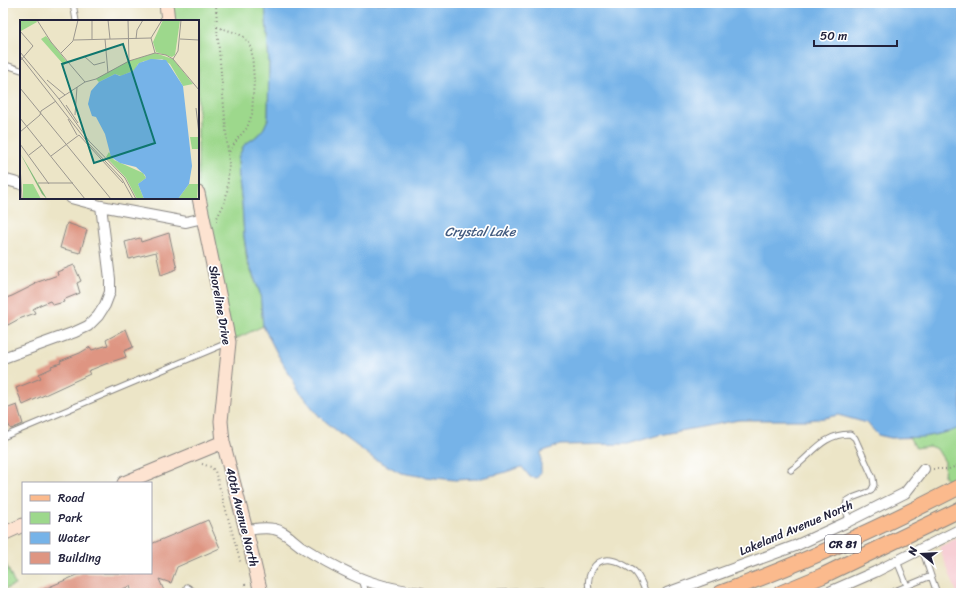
<svg xmlns="http://www.w3.org/2000/svg" width="964" height="596" font-family="Sriracha,sans-serif">
<style>
.built{fill:#f7cfd5}
.green{fill:#9dd88c;stroke:#607d64}
.water{fill:#76b3e8;stroke:#4c6a92}
.building{fill:#de9582}
.lines{fill:none;stroke-linecap:round;stroke-linejoin:round}
.lane-casing{stroke:#878481;stroke-width:7}
.street-casing{stroke:#878481;stroke-width:12}
.secondary-casing{stroke:#878481;stroke-width:15}
.primary-casing{stroke:#878481;stroke-width:17}
.path{stroke:#878481;stroke-width:2;stroke-dasharray:1 3;stroke-linecap:butt}
.lane{stroke:#fff;stroke-width:5}
.street{stroke:#fff;stroke-width:10}
.secondary{stroke:#fde3d1;stroke-width:13}
.primary{stroke:#fbba8d;stroke-width:15}
.labels{text-anchor:middle;dominant-baseline:central;stroke-width:3.5;stroke-linejoin:round;paint-order:stroke}
.shield{fill:#fff;stroke:#646476;stroke-width:1}
.shield-label{font-size:11px;font-weight:bold;fill:#22223b}
.street-label{font-size:12px;fill:#22223b;stroke:#fff}
.water-label{font-size:13px;font-style:italic;fill:#445c80;stroke:#fff}
.inset-road{fill:none;stroke:#9b978f;stroke-width:1}
.view{fill:#0f766e;fill-opacity:0.15;stroke:#0f766e;stroke-width:2}
.inset-edge{fill:none;stroke:#22223b;stroke-width:2}
</style>
<rect width="100%" height="100%" fill="#fff"/>
<filter id="ink" filterUnits="userSpaceOnUse"><feTurbulence type="fractalNoise" baseFrequency=".025" numOctaves="2"/><feDisplacementMap in="SourceGraphic" scale="8" xChannelSelector="R" yChannelSelector="G"/><feConvolveMatrix kernelMatrix="1 2 1 2 8 2 1 2 1" color-interpolation-filters="sRGB"/></filter>
<filter id="wash" filterUnits="userSpaceOnUse"><feTurbulence type="fractalNoise" baseFrequency=".012" numOctaves="4" result="noise"/><feDisplacementMap in="SourceGraphic" scale="16" xChannelSelector="R" yChannelSelector="G"/><feGaussianBlur stdDeviation="0.9" result="paint"/><feColorMatrix in="noise" values="0 0 0 0 0 0 0 0 0 0 0 0 0 0 0 0 0 1.4 0 .05"/><feComposite in="paint" operator="in"/></filter>
<g filter="url(#wash)">
<rect width="100%" height="100%" fill="#ece5c7"/>
<path class="built" d="M961 536V593H957L939 547Z"/>
<path class="green" d="M166 3H265L269 64 268 119 264 128 257 136 244 145 238 158 239 181 242 204 244 237 247 262 260 293 263 326 229 342 198 193V21H168Z
M961 427V477L949 483 944 476 945 462 937 449 929 446 916 448 909 437C926 437 945 434 961 427Z
M3 557 15 585 3 590Z"/>
<path class="water" d="M265 3H961V427L952 431 924 437 891 438 878 435 867 423 838 415 824 418 809 420H739L659 435 628 444 560 445 541 452V472L537 478 530 477 522 467 499 474 476 479 455 480 425 477 401 473 373 458 342 435 319 416 301 394 278 355 263 326 260 293 248 262 244 237 242 204 239 181 238 158 244 145 257 136 264 128 268 119 269 64Z"/>
<g id="blocks">
<path class="building" d="M67 223 87 230 80 253 60 248Z
M169 233 177 269 161 275 156 252 129 259 125 242 140 238 141 242Z
M74 265 81 281 77 283 80 293 63 300 64 302 53 305 50 301 40 305 33 309 35 313 19 319 8 325 3 318V299L12 296 36 284 35 283 58 275 57 272Z
M126 329 133 347 124 351 126 357 108 363 88 371 90 374 23 405 16 388 41 378 39 374 52 368 51 366 61 363 60 361 80 353 90 347 92 350 108 345 106 340Z
M17 405 23 424 11 429 8 424 3 426V410Z
M208 520 220 548 177 567 171 583 159 579 165 593H132L130 586 113 593H35L82 573H151V544Z"/>
</g>
</g>
<g filter="url(#ink)">
<use href="#blocks" fill-opacity="0" stroke="#878481" stroke-width="1"/>
<g class="lines">
<g class="lane-casing">
<path id="lane" d="M73 3 76 21
M3 64 21 70
M3 437 227 343
M791 470C812 456 821 434 850 434L855 438 873 478 874 485 871 491 852 498 847 501 845 509 850 521
M897 561 907 586
M931 576 937 593
M362 579 366 593
M187 587 196 593
M499 593 542 591
M590 593C585 579 593 557 611 560 618 561 628 567 634 571 640 576 643 586 646 593
M890 593 931 576 922 549"/>
</g>
<g class="street-casing">
<path id="street" d="M3 179 21 184
M71 198 101 206 186 222 203 218
M3 358 75 332 88 326 98 316 105 305 110 292V279L101 206
M246 530C255 529 265 527 274 529 285 531 293 541 302 547 318 557 334 566 351 574 373 585 398 590 422 593
M667 593 795 546 847 522 905 493 924 469
M827 593 875 572 961 529"/>
</g>
<g class="secondary-casing">
<path id="secondary" d="M166 3 168 21
M198 193 229 342 221 421 223 442 246 530 261 593
M124 483 223 442
M3 534 23 525"/>
</g>
<g class="primary-casing">
<path id="primary" d="M721 593C804 563 883 526 961 486
M781 593 822 576 961 509"/>
</g>
<path class="path" d="M216 3 217 27 229 164 227 193 224 204 217 218V221
M217 27 237 33 244 37 250 44 252 53 254 80 252 114 247 128 238 138 229 152
M202 464 211 467 215 471 241 564
M933 469H949L961 464
M245 584 247 593"/>
<use href="#lane" class="lane"/>
<use href="#street" class="street"/>
<use href="#secondary" class="secondary"/>
<use href="#primary" class="primary"/>
</g>
</g>
<g class="labels">
<rect class="shield" x="825" y="535" width="36" height="18" rx="3"/>
<g class="shield-label">
<text x="843" y="544">CR 81</text>
</g>
<g class="street-label">
<text transform="translate(220 305) rotate(80)">Shoreline Drive</text>
<text transform="translate(242 517) rotate(76)">40th Avenue North</text>
<text transform="translate(796 528) rotate(-23)">Lakeland Avenue North</text>
</g>
<g class="water-label">
<text x="480" y="231">Crystal Lake</text>
</g>
</g>
<g transform="translate(20 20)">
<rect width="179" height="179" fill="#ece5c7"/>
<path d="M0 0H16L17 2 1 11ZM143 0H160L155 35 152 37 136 32 133 22ZM26 16 47 42 44 45 21 19ZM135 33 153 39 173 64 163 66 150 44 142 39 124 41 118 44 115 50 101 56 95 54 79 62 76 59 109 41ZM170 117H179V129H172ZM89 132 94 140 123 153 126 158 118 164 124 179H117L106 158 86 137ZM3 164H13L21 179H3ZM169 164H178L177 179H158Z" fill="#9dd88c"/>
<path d="M0 133 9 148 27 179 22 174Z" fill="#7eb878"/>
<path d="M131 39 146 40 163 66 172 146 169 164 158 179H124L118 164 126 158 125 155 116 147 100 143 91 137 85 114 76 97 72 96 68 84 71 71 79 62 95 54 100 56 113 51 119 43Z" fill="#76b3e8"/>
<path class="inset-road" d="M17 0 31 22 65 62M88 0 90 19M108 0 109 41M179 0V22M0 11 13 26 0 41M72 19V0M85 19 88 53M116 19 117 10 123 0M160 19 179 20M54 20 131 18M0 32 39 79 69 121 105 158 116 179M41 33 53 21 58 0M135 33 131 18 142 0M0 36 69 124 102 159 113 179M64 36 74 45 85 42M153 39 158 31 161 0M27 60 45 75M0 68 91 179M39 79 65 62 76 59 109 41 135 33 146 35 153 39 179 70M46 85 58 103M176 88 179 114M55 95 57 67M0 98 65 179M48 99 57 115M0 112 20 95 21 91 36 81M0 124 29 164M9 135 22 125M31 136 59 115 103 163M0 145 2 179M18 163H53"/>
<path class="view" d="M103 24 135 123 74 143 42 44Z"/>
<rect width="179" height="179" class="inset-edge"/>
</g>
<rect width="964" height="596" fill="none" stroke="#fff" stroke-width="16"/>
<rect x="22" y="482" width="130" height="92" fill="#ffffff" stroke="#a7a7b1"/>
<rect x="30" y="495" width="20" height="6" fill="#fbba8d" stroke="#a7a7b1"/>
<text x="58" y="502" font-size="12" fill="#22223b">Road</text>
<rect x="30" y="512" width="20" height="12" fill="#9dd88c" stroke="#a7a7b1"/>
<text x="58" y="522" font-size="12" fill="#22223b">Park</text>
<rect x="30" y="532" width="20" height="12" fill="#76b3e8" stroke="#a7a7b1"/>
<text x="58" y="542" font-size="12" fill="#22223b">Water</text>
<rect x="30" y="552" width="20" height="12" fill="#de9582" stroke="#a7a7b1"/>
<text x="58" y="562" font-size="12" fill="#22223b">Building</text>
<g transform="translate(922 554) rotate(288)" stroke="#ffffff" stroke-width="3" paint-order="stroke">
<path d="M0-3L7 15L0 10L-7 15Z" fill="#22223b"/>
<text y="-6" font-size="11" font-weight="bold" text-anchor="middle" fill="#22223b">N</text>
</g>
<path d="M814 40v6h83v-6" fill="none" stroke="#22223b" stroke-width="2"/>
<text x="820" y="40" font-size="12" fill="#22223b" stroke="#ffffff" stroke-width="3" paint-order="stroke">50 m</text>
</svg>
